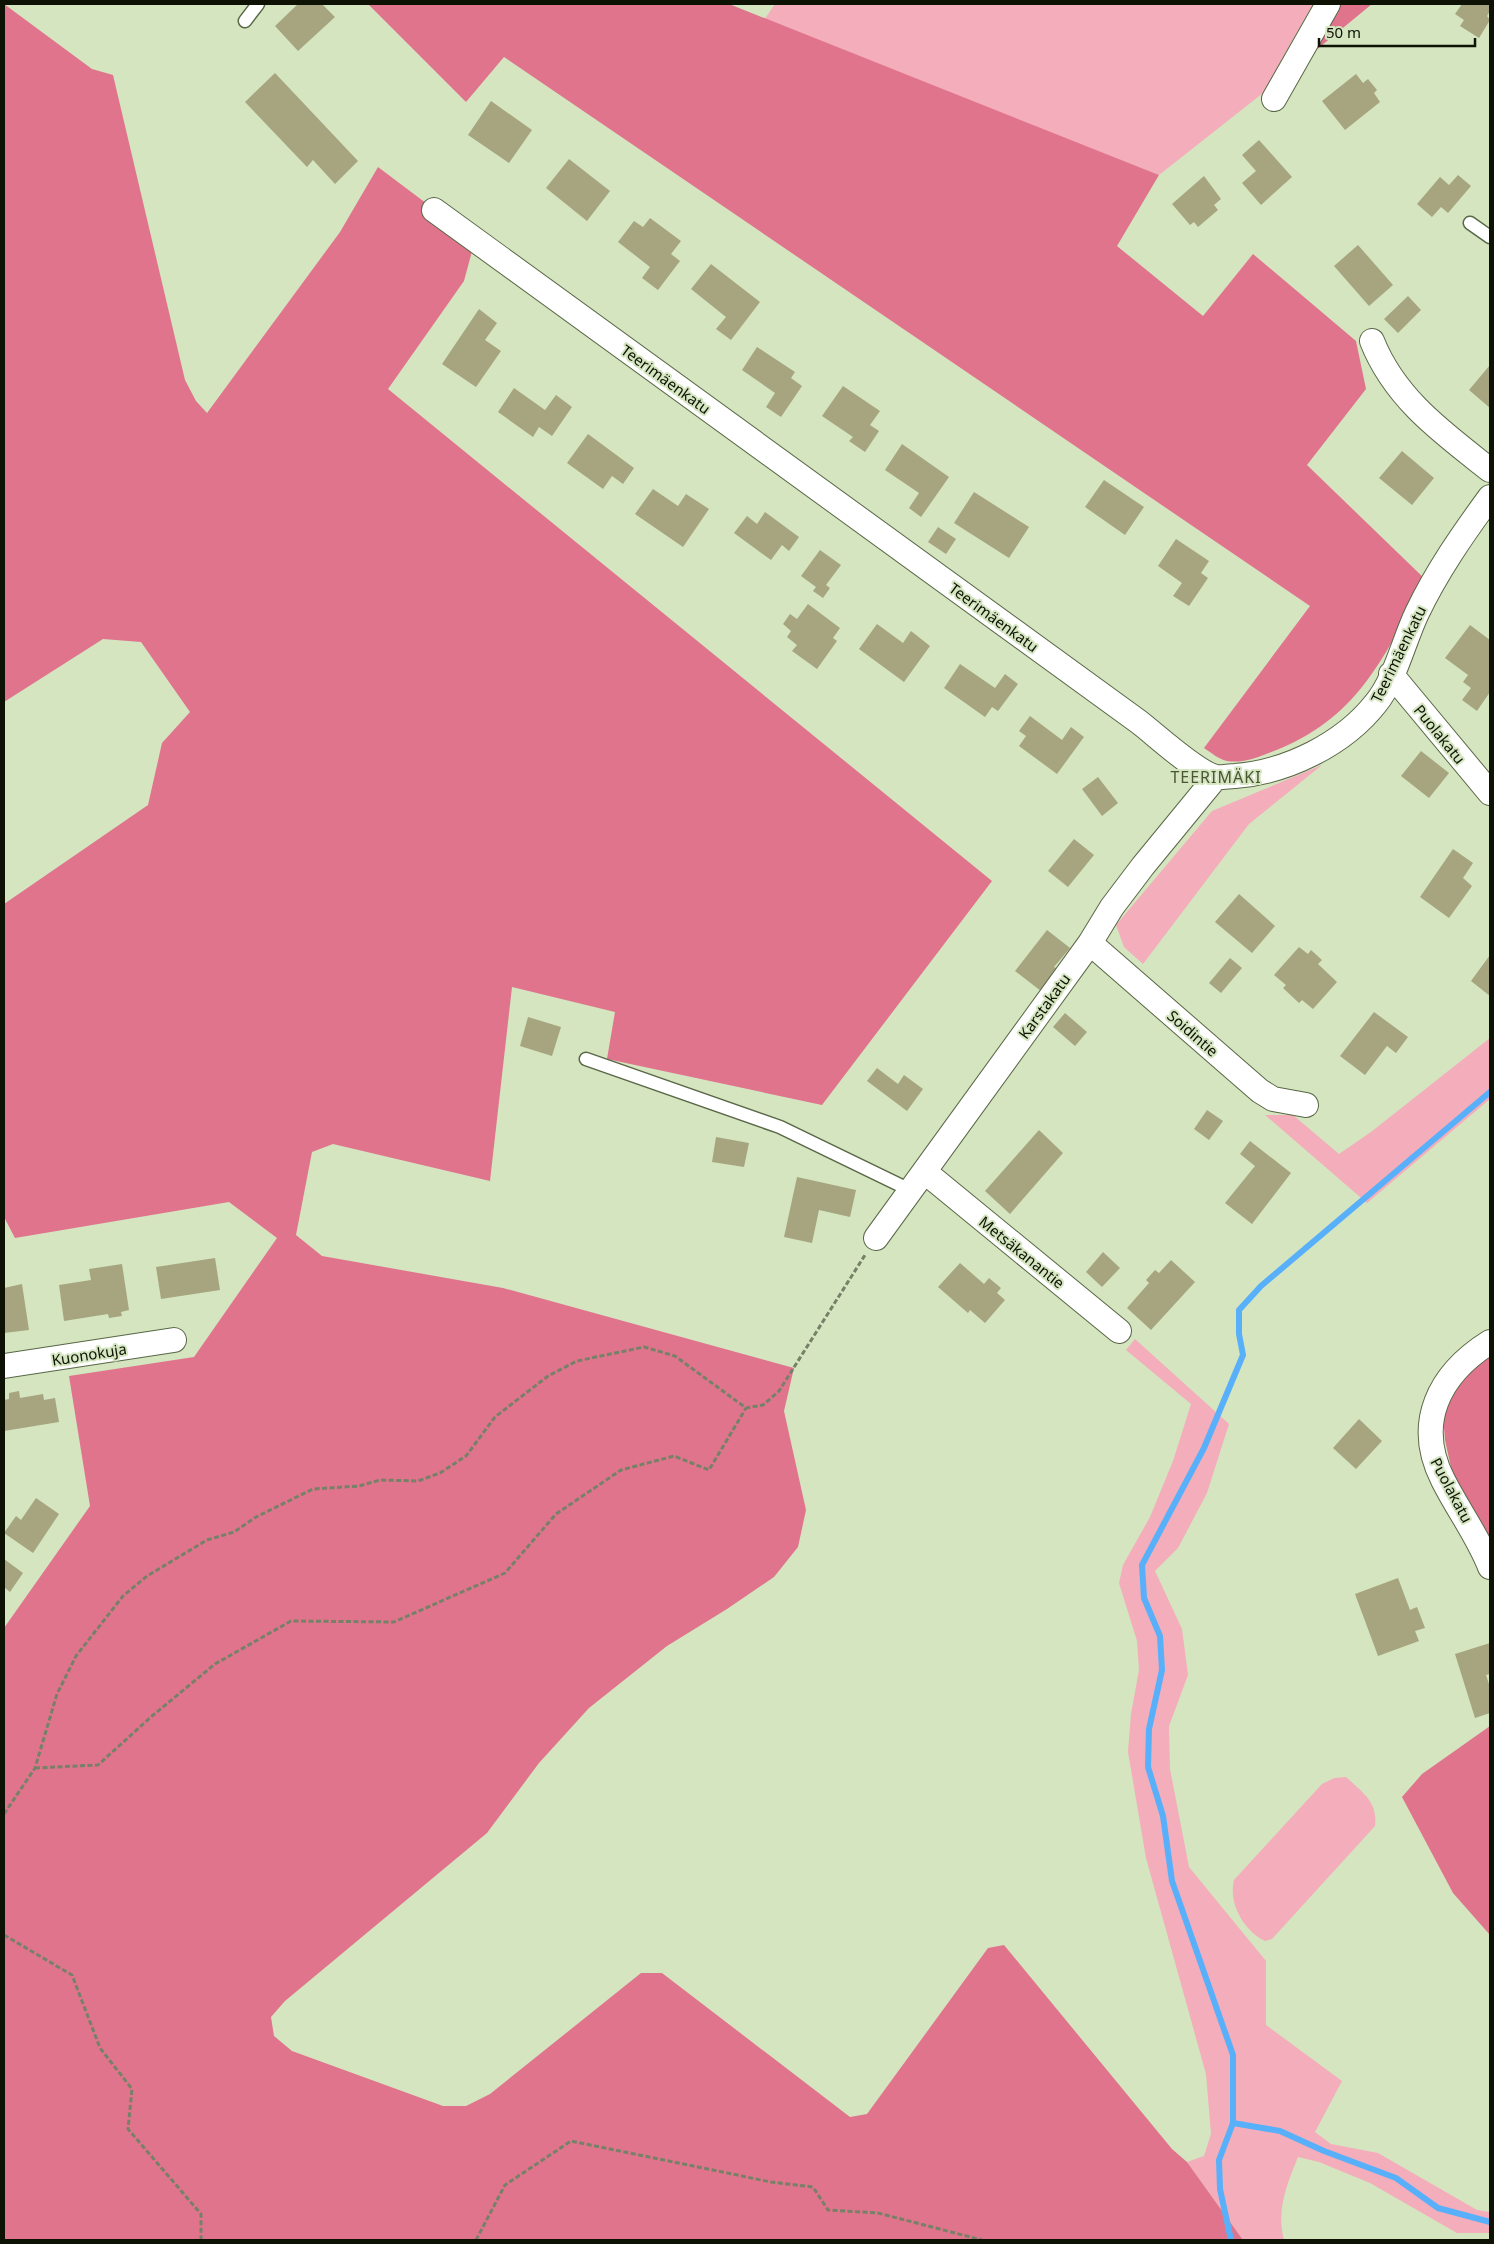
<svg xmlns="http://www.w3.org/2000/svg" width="1494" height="2244" font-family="'Noto Sans',sans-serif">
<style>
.green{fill:#f4adba}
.forest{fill:#e1748d}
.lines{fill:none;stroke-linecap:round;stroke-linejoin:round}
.stream{stroke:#58b0fb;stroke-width:6}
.building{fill:#a6a57f}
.lane-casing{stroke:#596746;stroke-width:15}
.street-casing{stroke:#596746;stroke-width:26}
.path{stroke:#768168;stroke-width:3;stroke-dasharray:5 2.5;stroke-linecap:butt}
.lane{stroke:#fff;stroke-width:12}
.street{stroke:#fff;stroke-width:24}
.labels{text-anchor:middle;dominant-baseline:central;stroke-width:4;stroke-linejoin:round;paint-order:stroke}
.street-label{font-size:15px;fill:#0d1205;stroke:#d4e5c0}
.neighbourhood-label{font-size:16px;letter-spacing:1px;fill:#485636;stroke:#d4e5c0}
</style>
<rect width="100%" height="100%" fill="#d4e5c0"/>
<path class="green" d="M775 4H1313L1263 93 1159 175 764 20Z
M1322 765 1249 824 1143 964 1124 947 1116 925 1212 811Z
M1490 1038V1099L1367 1203 1265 1115H1293L1339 1154 1371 1132Z
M1135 1339 1229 1424 1207 1493 1178 1548 1155 1571 1182 1629 1188 1675 1169 1726 1170 1769 1189 1867 1266 1961V2025L1342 2081 1315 2132 1331 2144 1378 2153 1477 2210 1490 2212V2233H1457L1370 2183 1319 2162 1298 2157C1287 2184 1276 2210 1284 2240H1243L1187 2162 1204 2156 1211 2134 1206 2074 1146 1858 1128 1752 1131 1714 1139 1670 1137 1641 1119 1583 1123 1565 1150 1517 1173 1461 1191 1404 1126 1350Z
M1346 1777C1363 1793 1378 1802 1375 1826L1272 1939 1265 1941C1244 1931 1228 1903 1234 1880L1322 1784 1334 1778Z"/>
<path class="forest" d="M4 4 92 69 113 75 185 380 196 401 207 413 340 232 378 167 475 240 464 281 388 389 992 881 822 1105 607 1059 615 1012 512 987 490 1181 333 1144 312 1152 296 1235 322 1256 503 1288 794 1368 784 1411 806 1510 798 1547 774 1577 727 1609 667 1646 589 1708 539 1763 487 1833 285 2001 271 2017 274 2036 292 2051 443 2106H466L490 2094 641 1973H662L850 2117 867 2114 988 1948 1004 1945 1172 2149 1187 2162 1243 2240H4V1628L90 1506 69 1376 194 1357 277 1238 229 1202 15 1238 4 1217V904L148 805 162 743 190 712 141 642 103 639 4 702Z
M368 4H729L1159 175 1117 246 1203 316 1253 254 1356 341 1366 389 1307 465 1427 581C1383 654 1363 714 1279 749 1263 755 1245 764 1227 761 1220 760 1210 752 1204 748L1310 606 504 57 466 102Z
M1340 4H1372L1315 51Z
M1490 1356V1546L1476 1514 1452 1472 1445 1440 1443 1414 1460 1381Z
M1490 1726V1935L1453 1893 1402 1797 1422 1774Z"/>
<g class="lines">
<path class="stream" d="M1233 2123 1280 2131 1324 2151 1396 2178 1438 2208 1490 2222
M1231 2240 1220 2189 1219 2160 1233 2123V2055L1172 1881 1163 1816 1148 1767 1149 1729 1162 1670 1160 1636 1144 1598 1142 1565 1204 1448 1243 1355 1239 1334V1310L1261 1286 1490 1092"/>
</g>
<path class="building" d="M298 4H322L335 17 298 51 275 26Z
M1462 4H1490V11L1487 16 1490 20 1479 38 1460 26 1464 20 1455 14Z
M275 73 358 161 335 184 313 160 307 167 245 102Z
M1356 74 1363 83 1368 79 1377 90 1374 93 1380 102 1345 130 1322 101Z
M491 101 532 130 509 163 468 135Z
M1259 140 1292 177 1261 205 1242 183 1256 171 1242 155Z
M569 159 610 191 587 221 546 188Z
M1458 175 1471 186 1448 213 1441 207 1432 217 1417 204 1440 177 1449 185Z
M1204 176 1221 199 1214 205 1218 210 1198 227 1194 222 1190 225 1172 204Z
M650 218 681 241 671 254 680 261 658 290 642 278 650 267 618 242 634 221 643 227Z
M1358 245 1393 285 1369 306 1334 266Z
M711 264 760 302 731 340 716 329 726 317 691 289Z
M1408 296 1421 310 1398 333 1384 319Z
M479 309 497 323 485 340 501 351 476 387 442 364Z
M757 347 795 372 791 378 802 386 781 417 766 407 775 393 742 370Z
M1490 365V408L1469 390Z
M843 386 880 411 870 425 879 431 865 452 849 441 853 437 822 416Z
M514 388 545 410 556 395 572 407 552 436 539 427 533 437 498 412Z
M588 434 634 468 623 484 612 476 603 489 567 463Z
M902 444 949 477 921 517 909 508 919 493 885 470Z
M1402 451 1434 478 1412 505 1379 478Z
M1104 480 1144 507 1125 535 1085 507Z
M653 489 678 506 686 494 709 509 683 547 635 514Z
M974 492 1029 527 1009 558 954 523Z
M765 512 799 537 789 551 782 545 771 560 734 533 747 516 757 524Z
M938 527 956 539 946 554 928 542Z
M1176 539 1209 561 1201 573 1208 578 1189 606 1173 596 1182 583 1158 566Z
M820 550 841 565 826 585 830 588 823 598 813 591 816 587 801 576Z
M808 604 840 628 833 638 837 641 817 669 792 651 797 645 787 637 791 631 783 624 790 614 797 619Z
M877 624 903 643 911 631 930 646 904 682 859 649Z
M1470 625 1490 640V692L1477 711 1462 700 1471 688 1463 682 1468 675 1445 658Z
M960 664 995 688 1005 674 1018 684 998 711 992 707 985 717 944 688Z
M1030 716 1062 740 1071 727 1084 737 1057 774 1019 746 1026 736 1019 731Z
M1421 751 1449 773 1429 798 1401 776Z
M1098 777 1118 803 1102 816 1082 789Z
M1074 839 1094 855 1068 887 1048 871Z
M1453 849 1473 863 1463 878 1472 886 1449 918 1420 897Z
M1239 894 1275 926 1252 953 1215 922Z
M1047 930 1070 948 1054 967 1058 969 1041 991 1015 971Z
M1299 947 1308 954 1311 950 1322 960 1318 964 1337 982 1313 1009 1302 1000 1299 1003 1283 988 1286 985 1274 975Z
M1490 955V996L1471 981Z
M1230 958 1242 968 1221 993 1209 983Z
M1374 1012 1408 1037 1396 1053 1387 1046 1365 1075 1340 1056Z
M1065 1013 1087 1032 1075 1046 1053 1027Z
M528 1017 561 1027 552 1056 520 1046Z
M877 1068 898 1084 904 1075 923 1089 907 1111 867 1081Z
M1207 1110 1223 1121 1209 1140 1194 1129Z
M1039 1130 1063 1153 1010 1214 985 1191Z
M716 1137 749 1143 744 1167 712 1162Z
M1250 1141 1291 1173 1252 1224 1225 1203 1255 1166 1240 1154Z
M797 1177 856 1190 850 1217 819 1210 812 1243 784 1237Z
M1103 1252 1120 1268 1102 1287 1086 1272Z
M215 1258 220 1290 161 1299 156 1267Z
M1171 1260 1195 1282 1151 1330 1127 1308 1149 1283 1146 1280 1155 1270 1159 1273Z
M960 1263 984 1284 989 1278 1001 1288 997 1293 1005 1300 985 1323 970 1310 968 1313 938 1287Z
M122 1264 129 1310 121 1312 122 1316 109 1318 108 1314 64 1321 59 1285 91 1280 89 1269Z
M22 1284 29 1330 4 1333V1288Z
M19 1391 20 1398 43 1394 44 1400 55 1398 59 1422 4 1431V1400L9 1399V1393Z
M1359 1419 1382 1441 1356 1469 1333 1448Z
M36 1498 59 1514 33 1553 4 1533 16 1516 21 1520Z
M4 1559 23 1573 10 1592 5 1588 4 1590Z
M1398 1578 1410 1610 1417 1607 1425 1628 1415 1631 1419 1641 1378 1656 1355 1594Z
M1490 1643V1674L1486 1675 1490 1687V1713L1475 1718 1455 1654Z"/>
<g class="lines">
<g class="lane-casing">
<path id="lane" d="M245 21 258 4
M1470 223 1490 237
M586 1059 780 1127 910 1190"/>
</g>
<g class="street-casing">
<path id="street" d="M1274 99 1328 4
M434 210 1139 722C1156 735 1197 773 1216 777 1221 778 1229 776 1235 776 1287 772 1344 744 1376 703 1395 680 1404 640 1417 613 1437 571 1463 534 1490 497
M1372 341C1395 399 1443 433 1490 470
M1391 674 1490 793
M1090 943 1260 1091 1273 1099 1306 1105
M925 1172 1119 1331
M876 1238 1090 943 1112 907 1143 866 1216 777
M1490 1342C1439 1374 1414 1423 1443 1480 1458 1510 1478 1536 1490 1567
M4 1366 174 1340"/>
</g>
<path class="path" d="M35 1768 98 1765 152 1716 215 1664 291 1621 394 1622 505 1573 556 1514 621 1470 674 1456 709 1470 746 1408
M4 1814 35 1768 57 1694 76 1656 123 1596 147 1576 207 1540 234 1532 256 1517 313 1489 359 1486 380 1480 418 1481 440 1473 466 1456 495 1417 548 1376 577 1361 644 1347 675 1356 746 1408 763 1405 779 1391 865 1255
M4 1935 72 1975 100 2048 132 2089 128 2129 201 2214V2240
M476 2240 505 2185 571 2141 771 2182 813 2187 828 2210 878 2213 982 2240"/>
<use href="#lane" class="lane"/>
<use href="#street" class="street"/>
</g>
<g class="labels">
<g class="street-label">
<text transform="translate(666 379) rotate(36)">Teerimäenkatu</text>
<text transform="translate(994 617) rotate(36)">Teerimäenkatu</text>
<text transform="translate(1398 654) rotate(-64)">Teerimäenkatu</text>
<text transform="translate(1440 734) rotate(51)">Puolakatu</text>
<text transform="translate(1044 1006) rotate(-54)">Karstakatu</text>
<text transform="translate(1193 1033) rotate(41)">Soidintie</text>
<text transform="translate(1022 1252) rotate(39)">Metsäkanantie</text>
<text transform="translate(89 1354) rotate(-9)">Kuonokuja</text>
<text transform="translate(1452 1490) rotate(62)">Puolakatu</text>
</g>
<g class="neighbourhood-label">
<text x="1216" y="777">TEERIMÄKI</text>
</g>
</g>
<rect width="1494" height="2244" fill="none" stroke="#0d1205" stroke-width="10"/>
<path d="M1319 38v8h156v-8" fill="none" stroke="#0d1205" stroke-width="2.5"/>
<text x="1326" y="38" font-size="15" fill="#0d1205" stroke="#d4e5c0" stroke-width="4" paint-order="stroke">50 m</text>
</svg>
